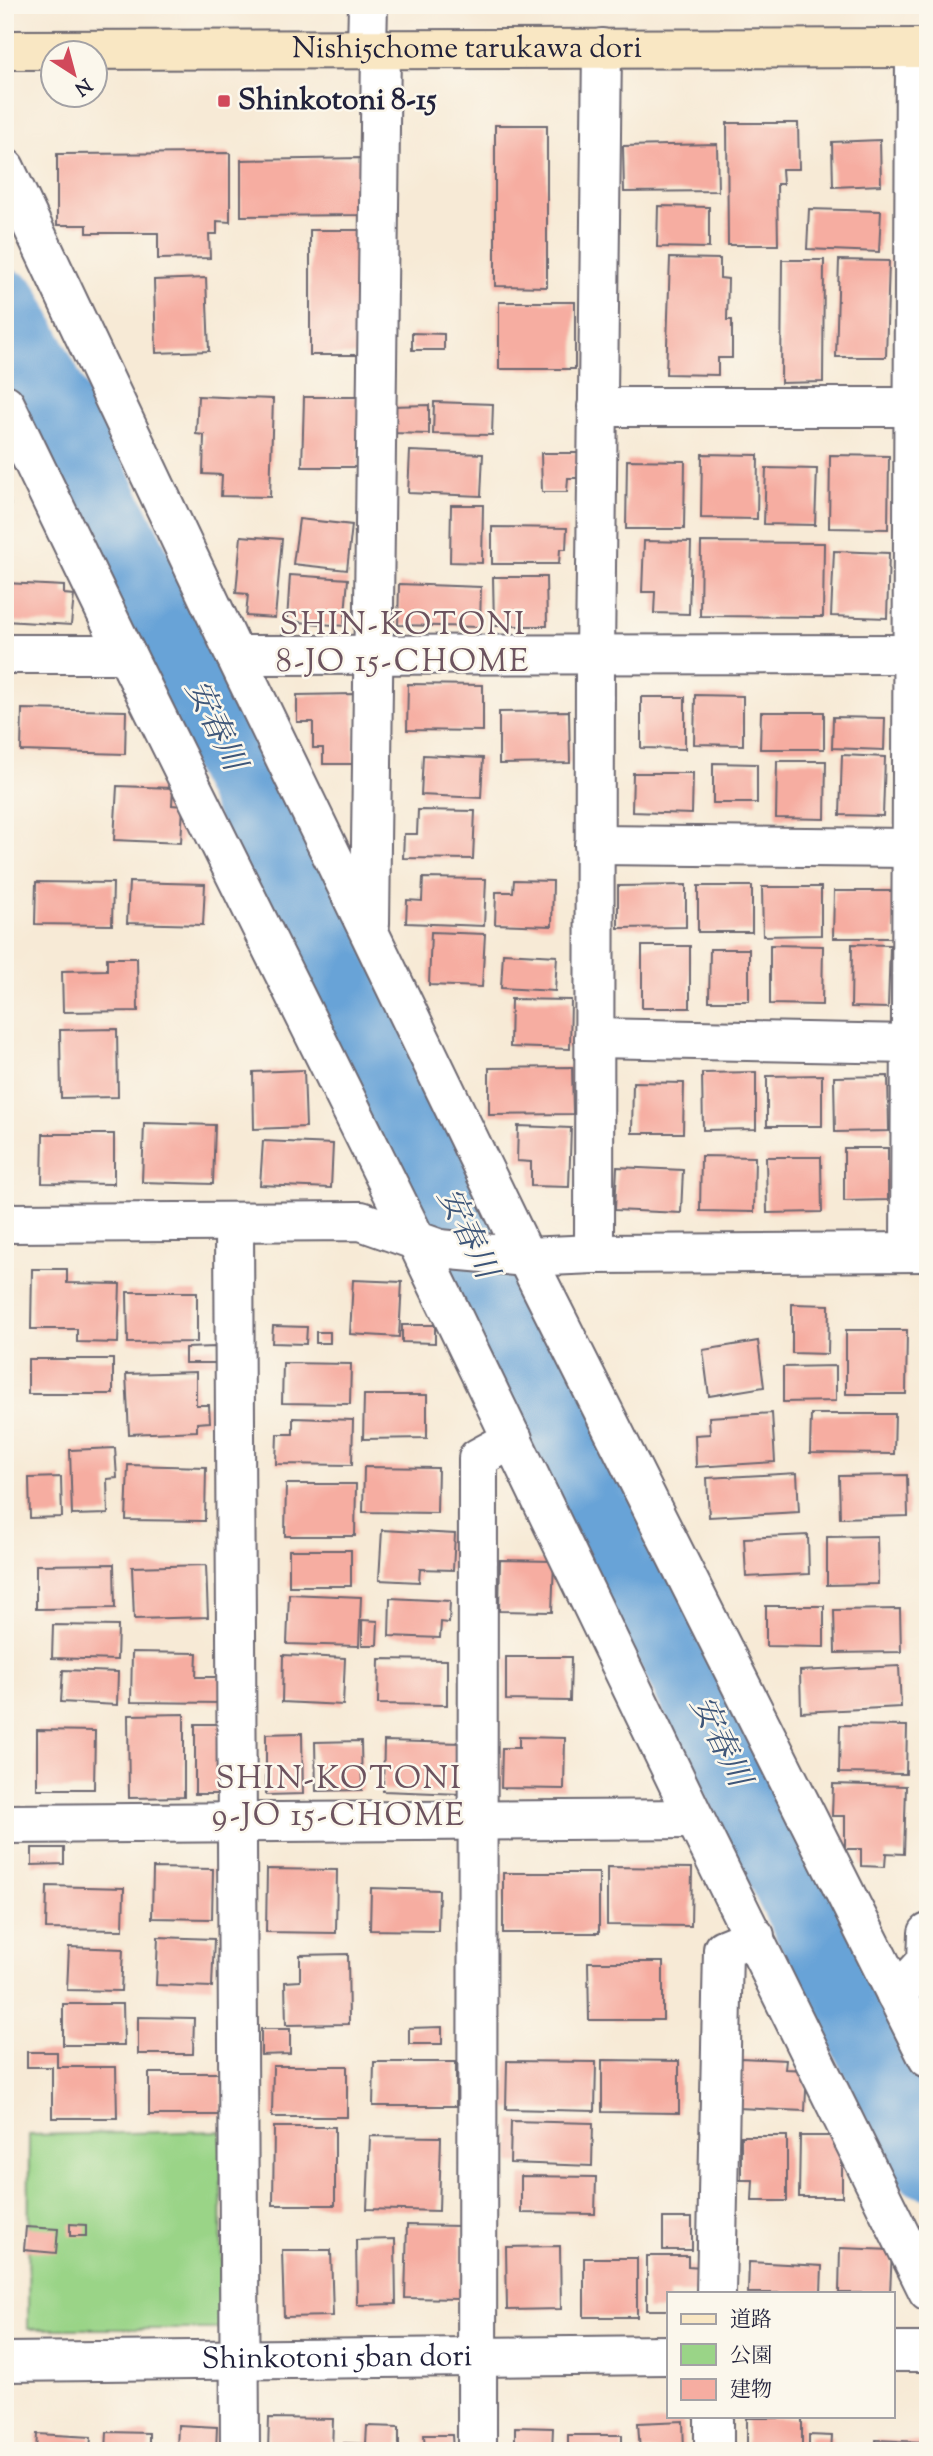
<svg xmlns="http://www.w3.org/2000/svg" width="933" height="2456" font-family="'Sorts Mill Goudy','Noto Serif JP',serif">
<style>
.green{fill:#9ad487;stroke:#5e7b61;stroke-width:2}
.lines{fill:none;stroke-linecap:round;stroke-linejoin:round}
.river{stroke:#67a3d7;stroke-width:74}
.building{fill:#f6ada1}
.minor-casing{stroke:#6d6871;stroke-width:42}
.secondary-casing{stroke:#6d6871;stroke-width:42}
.minor{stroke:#fff;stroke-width:38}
.secondary{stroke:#f9e7c3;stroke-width:38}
.poi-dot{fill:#d1495b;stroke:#fbf7ec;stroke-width:2.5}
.labels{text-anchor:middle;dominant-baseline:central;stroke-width:5;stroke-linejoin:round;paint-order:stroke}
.street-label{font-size:30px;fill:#22223b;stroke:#fbf7ec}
.poi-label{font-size:30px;font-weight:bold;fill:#22223b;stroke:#fbf7ec;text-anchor:start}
.neighbourhood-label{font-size:32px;letter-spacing:2px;fill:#6c535f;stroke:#fbf7ec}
.water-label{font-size:32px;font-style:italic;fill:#3e5679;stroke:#fbf7ec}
</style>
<rect width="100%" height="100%" fill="#fbf7ec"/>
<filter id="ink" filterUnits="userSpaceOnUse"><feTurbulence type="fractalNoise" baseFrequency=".0143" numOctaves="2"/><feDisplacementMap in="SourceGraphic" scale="14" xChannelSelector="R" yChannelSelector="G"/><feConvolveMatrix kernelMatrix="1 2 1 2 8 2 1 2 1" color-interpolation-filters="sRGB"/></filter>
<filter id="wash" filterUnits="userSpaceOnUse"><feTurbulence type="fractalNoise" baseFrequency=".00686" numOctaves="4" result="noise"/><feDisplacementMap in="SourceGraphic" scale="28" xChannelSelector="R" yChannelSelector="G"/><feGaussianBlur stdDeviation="1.57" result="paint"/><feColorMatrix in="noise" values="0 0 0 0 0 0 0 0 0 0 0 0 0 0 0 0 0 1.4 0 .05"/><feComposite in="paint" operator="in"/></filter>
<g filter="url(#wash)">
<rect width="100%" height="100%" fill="#f7ead6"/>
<path class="green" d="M221 2131 222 2329H28L29 2135Z"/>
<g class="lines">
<path class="river" d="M5 306 928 2162"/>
</g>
<g id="blocks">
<path class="building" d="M727 123H798L799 169H782L783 184H777L778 245H728Z
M495 125H547V287L495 286Z
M880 140 881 185 833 187 832 142Z
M717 144 718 191 624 192 623 146Z
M230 153V222L217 221V234H209L210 258 158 259V233H87V225H57V154Z
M362 158 363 215 241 216V160Z
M658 206 709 207V248L657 247Z
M809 209 881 211 879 252 807 249Z
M310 230H362L361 355H310Z
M670 258 720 259V278L728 279 727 320H732V358H718V375L666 374Z
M782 260H824L823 382 781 383Z
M839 260 889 261 886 357H836Z
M206 278 209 351 156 353 154 280Z
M499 302H575V369H499Z
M412 333 444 334V350H412Z
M198 396 273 399 270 497 221 496 222 475 203 474 204 435 196 434Z
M304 397H359L358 467H302Z
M434 402 493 404 492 435 433 434Z
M429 405V434L391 433V406Z
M410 451 483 454 481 496 408 493Z
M541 453H592V478H568L567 492H542Z
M702 454 758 455 757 519 701 518Z
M830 455 889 456 888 529 829 528Z
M627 460 685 461 684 529H626Z
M766 468 817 469 815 525 764 524Z
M5 499H10L11 530H5Z
M451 505H483L482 563 450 562Z
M299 519 352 525 347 570 293 564Z
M492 527 567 528 566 549H560L559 564H492Z
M241 536 282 539 275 618 246 616 248 594 236 593Z
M644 541 691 542 689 614 654 613 655 592H642Z
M701 542 824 543 823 617 700 616Z
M834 551 889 553 887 618 831 616Z
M290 575 348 579 344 626 287 621Z
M493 577H546L547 626H494Z
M5 583 64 586V594L74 595 71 625 5 621Z
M399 584 481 587 480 627 398 625Z
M408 684 483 685V731L407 730Z
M354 694V764H323V748H313V722H297V695Z
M695 695 743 696V745L694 744Z
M641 697H685V749L641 748Z
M22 709 126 711 125 754 21 751Z
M569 711 570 763 499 764V712Z
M761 712H824V749H760Z
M833 717 885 718 884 750 832 748Z
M423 755 483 758 481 798 421 795Z
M842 755 885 757 883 816 840 815Z
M777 761H826L825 819 776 818Z
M713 763 757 764V803H713Z
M633 773H693L692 814 632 812Z
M117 786 173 788 172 805 183 806 181 843 114 840Z
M418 810 475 811 473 859 403 858 404 834H417Z
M423 878 486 879 484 926 406 923 407 900 422 901Z
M514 880 553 881 552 926 495 924 496 892H513Z
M36 882 113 883 112 925 35 924Z
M129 882 205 884 203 925 127 923Z
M686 885V927L618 928V886Z
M698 886H752V932H698Z
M762 887H821V935L763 936Z
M834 891H895L894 938H833Z
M431 932 485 934 482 987 429 985Z
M852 944 890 945 888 1008 851 1007Z
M770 945 823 946 822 1005 770 1004Z
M642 946H690V1008H642Z
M710 949H749V1001H709Z
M503 953 557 956 555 991 501 988Z
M107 958H137L138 1011 63 1012 62 971 107 970Z
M511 999 571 1000 570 1049 510 1047Z
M117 1029 118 1097 61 1098 60 1030Z
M572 1067 573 1114 489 1115V1068Z
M304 1070 306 1127 254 1129 253 1072Z
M756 1072V1129L703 1130 702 1073Z
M822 1075V1126H767V1076Z
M888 1076 889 1131 835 1132 834 1077Z
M633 1082 684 1083 683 1133H632Z
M144 1123 215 1125 213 1184 142 1182Z
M518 1126 571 1128 569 1187 531 1186V1162L517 1161Z
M43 1134H114V1184L42 1183Z
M263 1141 333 1144 331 1188 260 1185Z
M844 1148H888V1200L844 1201Z
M701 1156 755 1157 754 1212 700 1211Z
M766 1157H821L822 1212 767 1213Z
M617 1167 683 1170 681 1213 615 1210Z
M32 1269H67V1283L120 1284 118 1343 77 1342V1329H31Z
M353 1280 402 1282 399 1337 350 1334Z
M127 1292H197V1342L128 1343Z
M792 1304 829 1305 828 1354 792 1353Z
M402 1325H435V1343L402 1342Z
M273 1326 307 1327 306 1344 272 1343Z
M846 1330H907L906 1394H846Z
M316 1332H330V1343H316Z
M758 1341 764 1387 709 1396 703 1350Z
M215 1347 216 1363H185V1348Z
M28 1359H113V1394H28Z
M283 1363 351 1364 350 1404 282 1403Z
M836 1366V1401L783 1402V1367Z
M196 1372V1405H209L210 1422 197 1423V1431L129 1434 126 1374Z
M364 1395H427V1438L363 1439Z
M772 1413 775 1462 696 1467 695 1435 710 1434 709 1417Z
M811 1414H895L894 1454 810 1453Z
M293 1418 353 1420 352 1465 276 1464 277 1434H293Z
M115 1448 117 1478 107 1479 108 1514 72 1515 70 1450Z
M128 1465 206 1467 205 1521 126 1520Z
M364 1467 438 1468 437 1513 363 1512Z
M797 1473 799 1512 709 1517 707 1478Z
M907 1475 908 1516 840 1518 839 1476Z
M61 1477 62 1517 30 1518 29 1478Z
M286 1484H356L355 1536H285Z
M382 1530 455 1534 453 1570 420 1569 419 1582 379 1580Z
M808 1535 809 1574 746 1577 744 1538Z
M877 1536 878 1584 827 1585V1537Z
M289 1550H351V1586H289Z
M500 1560 554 1561 552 1612 499 1611Z
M114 1564 115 1608 36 1609V1565Z
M206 1565 208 1617 134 1619 132 1567Z
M289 1594 361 1597 359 1646 287 1644Z
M390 1598 450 1601 449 1623 441 1622 440 1638 389 1636Z
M766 1606H824V1647L766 1646Z
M900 1609 901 1652 835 1653 834 1610Z
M362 1620 378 1621 377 1645H362Z
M53 1625 118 1626 117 1660 52 1658Z
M132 1652 197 1653 196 1677H222V1703L131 1702Z
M283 1655 345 1658 343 1705 282 1702Z
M506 1657H571L570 1701 506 1700Z
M379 1659 447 1660V1705L378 1704Z
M899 1666 901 1707 801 1712 800 1671Z
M63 1670 118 1672 117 1705 61 1702Z
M184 1714V1797L129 1798 128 1715Z
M195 1724H230V1794H195Z
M840 1725 907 1726 906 1774 839 1773Z
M37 1730 95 1731 94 1789H37Z
M302 1733 303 1794 266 1795V1734Z
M519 1737 565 1738 564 1789 501 1788 502 1748H519Z
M361 1741 362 1790 316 1791 315 1742Z
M384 1741 463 1743 461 1794 383 1791Z
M833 1784 906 1786 904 1854 886 1853 885 1867 861 1866V1849H845V1816H832Z
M32 1848H64V1864L32 1865Z
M607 1867 692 1868 691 1926 607 1925Z
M153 1868 213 1869 212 1919 152 1918Z
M267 1869 337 1870 336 1933 266 1932Z
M503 1873H599V1933H503Z
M47 1886 124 1888 123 1930 46 1929Z
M371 1888 439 1890 438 1931 370 1930Z
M158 1937 214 1939 212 1987 156 1985Z
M69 1947 123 1949 121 1991 67 1990Z
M348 1954 349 2024 286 2025 285 1982 300 1981V1955Z
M588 1962H663V2020H589Z
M63 2004H123L124 2045H63Z
M138 2017 194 2018 193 2054H138Z
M442 2027V2044H409V2028Z
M261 2029H290V2054L261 2055Z
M27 2052H57V2067H116L117 2118H52V2067H27Z
M740 2058 786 2060 785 2069 807 2070 805 2111 738 2108Z
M602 2060 679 2061V2113L602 2112Z
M507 2061 596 2062 595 2111 506 2109Z
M374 2062H456V2106H373Z
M273 2066H347V2117H272Z
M149 2073H221V2115H149Z
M511 2121 593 2123 592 2166 510 2163Z
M274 2127H335V2205H273Z
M370 2136 441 2137 439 2211 367 2209Z
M741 2136H787V2201H752L753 2180H741Z
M800 2136H842V2197H799Z
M521 2176 596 2177 595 2214 521 2213Z
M663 2218H692V2250H663Z
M70 2224 86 2225V2236H70Z
M407 2225 461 2226 459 2299 405 2298Z
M26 2227 58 2229 56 2253 24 2250Z
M395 2239 396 2304 357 2305 356 2240Z
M560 2246 561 2309 507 2310 506 2247Z
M840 2248 892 2250 890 2293H839Z
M282 2250H331L333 2316 284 2317Z
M647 2256H688V2266L702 2267V2293H669V2310H647Z
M584 2258H637V2317H584Z
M749 2262 822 2266 821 2293H748Z
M269 2418 333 2419 332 2451H268Z
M747 2418H802V2451H747Z
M683 2421 684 2451H640L638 2423Z
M178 2425 217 2427 216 2451H177Z
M367 2426 399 2427V2451H344V2443L366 2444Z
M515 2427 553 2428 552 2451H515Z
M107 2432 149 2433V2451H106Z
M37 2434 91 2437 90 2451H36Z
M424 2435H452L453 2451H425Z
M568 2435H622V2451H568Z
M809 2435 832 2436 831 2451H809Z
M876 2440 923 2442V2451H876Z"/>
</g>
</g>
<g filter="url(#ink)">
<use href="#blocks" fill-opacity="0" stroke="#6d6871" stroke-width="2"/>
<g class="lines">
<g class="minor-casing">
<g id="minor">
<path d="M367 48 368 5"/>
<path d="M5 168 235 655 526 1257 928 2058"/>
<path d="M5 404 126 654 416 1240 695 1819 928 2291"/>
<path d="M597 407H915"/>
<path d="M5 654H126"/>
<path d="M235 655 928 654"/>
<path d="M594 845 911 848"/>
<path d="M370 924 381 48"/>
<path d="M594 1038 910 1044"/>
<path d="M5 1223 361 1221 440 1249 526 1257 594 1254 928 1252"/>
<path d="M234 1223 240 2451"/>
<path d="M910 1252 915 48"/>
<path d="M594 1254 595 655 602 48"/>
<path d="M5 1824 695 1819"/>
<path d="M896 1995 927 1961 928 1933"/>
<path d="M716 2293 723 1949 755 1936"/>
<path d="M893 2352H928"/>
<path id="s1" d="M5 2362 669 2355"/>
<path d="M714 2416V2451"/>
<path d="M477 2451 478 1458 513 1439"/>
</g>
</g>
<g class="secondary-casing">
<g id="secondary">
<path id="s2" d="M5 50 928 48"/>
</g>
</g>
<use href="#minor" class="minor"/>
<use href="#secondary" class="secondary"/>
</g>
</g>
<rect class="poi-dot" x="217" y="94" width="14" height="14" rx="3.5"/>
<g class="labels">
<g class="street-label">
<text stroke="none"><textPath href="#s2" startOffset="462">Nishi5chome tarukawa dori</textPath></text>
<text stroke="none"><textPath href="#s1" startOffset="332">Shinkotoni 5ban dori</textPath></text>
</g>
<g class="poi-label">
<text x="238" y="101">Shinkotoni 8-15</text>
</g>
<g class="neighbourhood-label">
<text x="403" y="626">SHIN-KOTONI<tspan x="403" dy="37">8-JO 15-CHOME</tspan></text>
<text x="339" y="1780">SHIN-KOTONI<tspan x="339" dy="37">9-JO 15-CHOME</tspan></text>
</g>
<g class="water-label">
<text transform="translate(214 726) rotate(64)">安春川</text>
<text transform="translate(466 1234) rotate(64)">安春川</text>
<text transform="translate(719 1742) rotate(64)">安春川</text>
</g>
</g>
<rect width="933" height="2456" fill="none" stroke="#fbf7ec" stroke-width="28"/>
<rect x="667" y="2292" width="228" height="126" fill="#fbf7ec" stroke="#a4a2a5" stroke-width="2"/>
<rect x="681" y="2314" width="35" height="10" fill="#f9e7c3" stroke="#a4a2a5" stroke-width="2"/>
<text x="730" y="2326" font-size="21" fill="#22223b">道路</text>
<rect x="681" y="2344" width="35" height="21" fill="#9ad487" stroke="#a4a2a5" stroke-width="2"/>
<text x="730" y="2362" font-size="21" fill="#22223b">公園</text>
<rect x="681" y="2379" width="35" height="21" fill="#f6ada1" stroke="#a4a2a5" stroke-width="2"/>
<text x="730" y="2396" font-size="21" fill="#22223b">建物</text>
<g transform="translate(74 74) rotate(144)"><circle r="33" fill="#fbf7ec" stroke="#a4a2a5" stroke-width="2"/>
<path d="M0-5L12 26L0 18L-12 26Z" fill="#d1495b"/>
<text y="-10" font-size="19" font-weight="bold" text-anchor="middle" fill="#22223b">N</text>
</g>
</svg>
